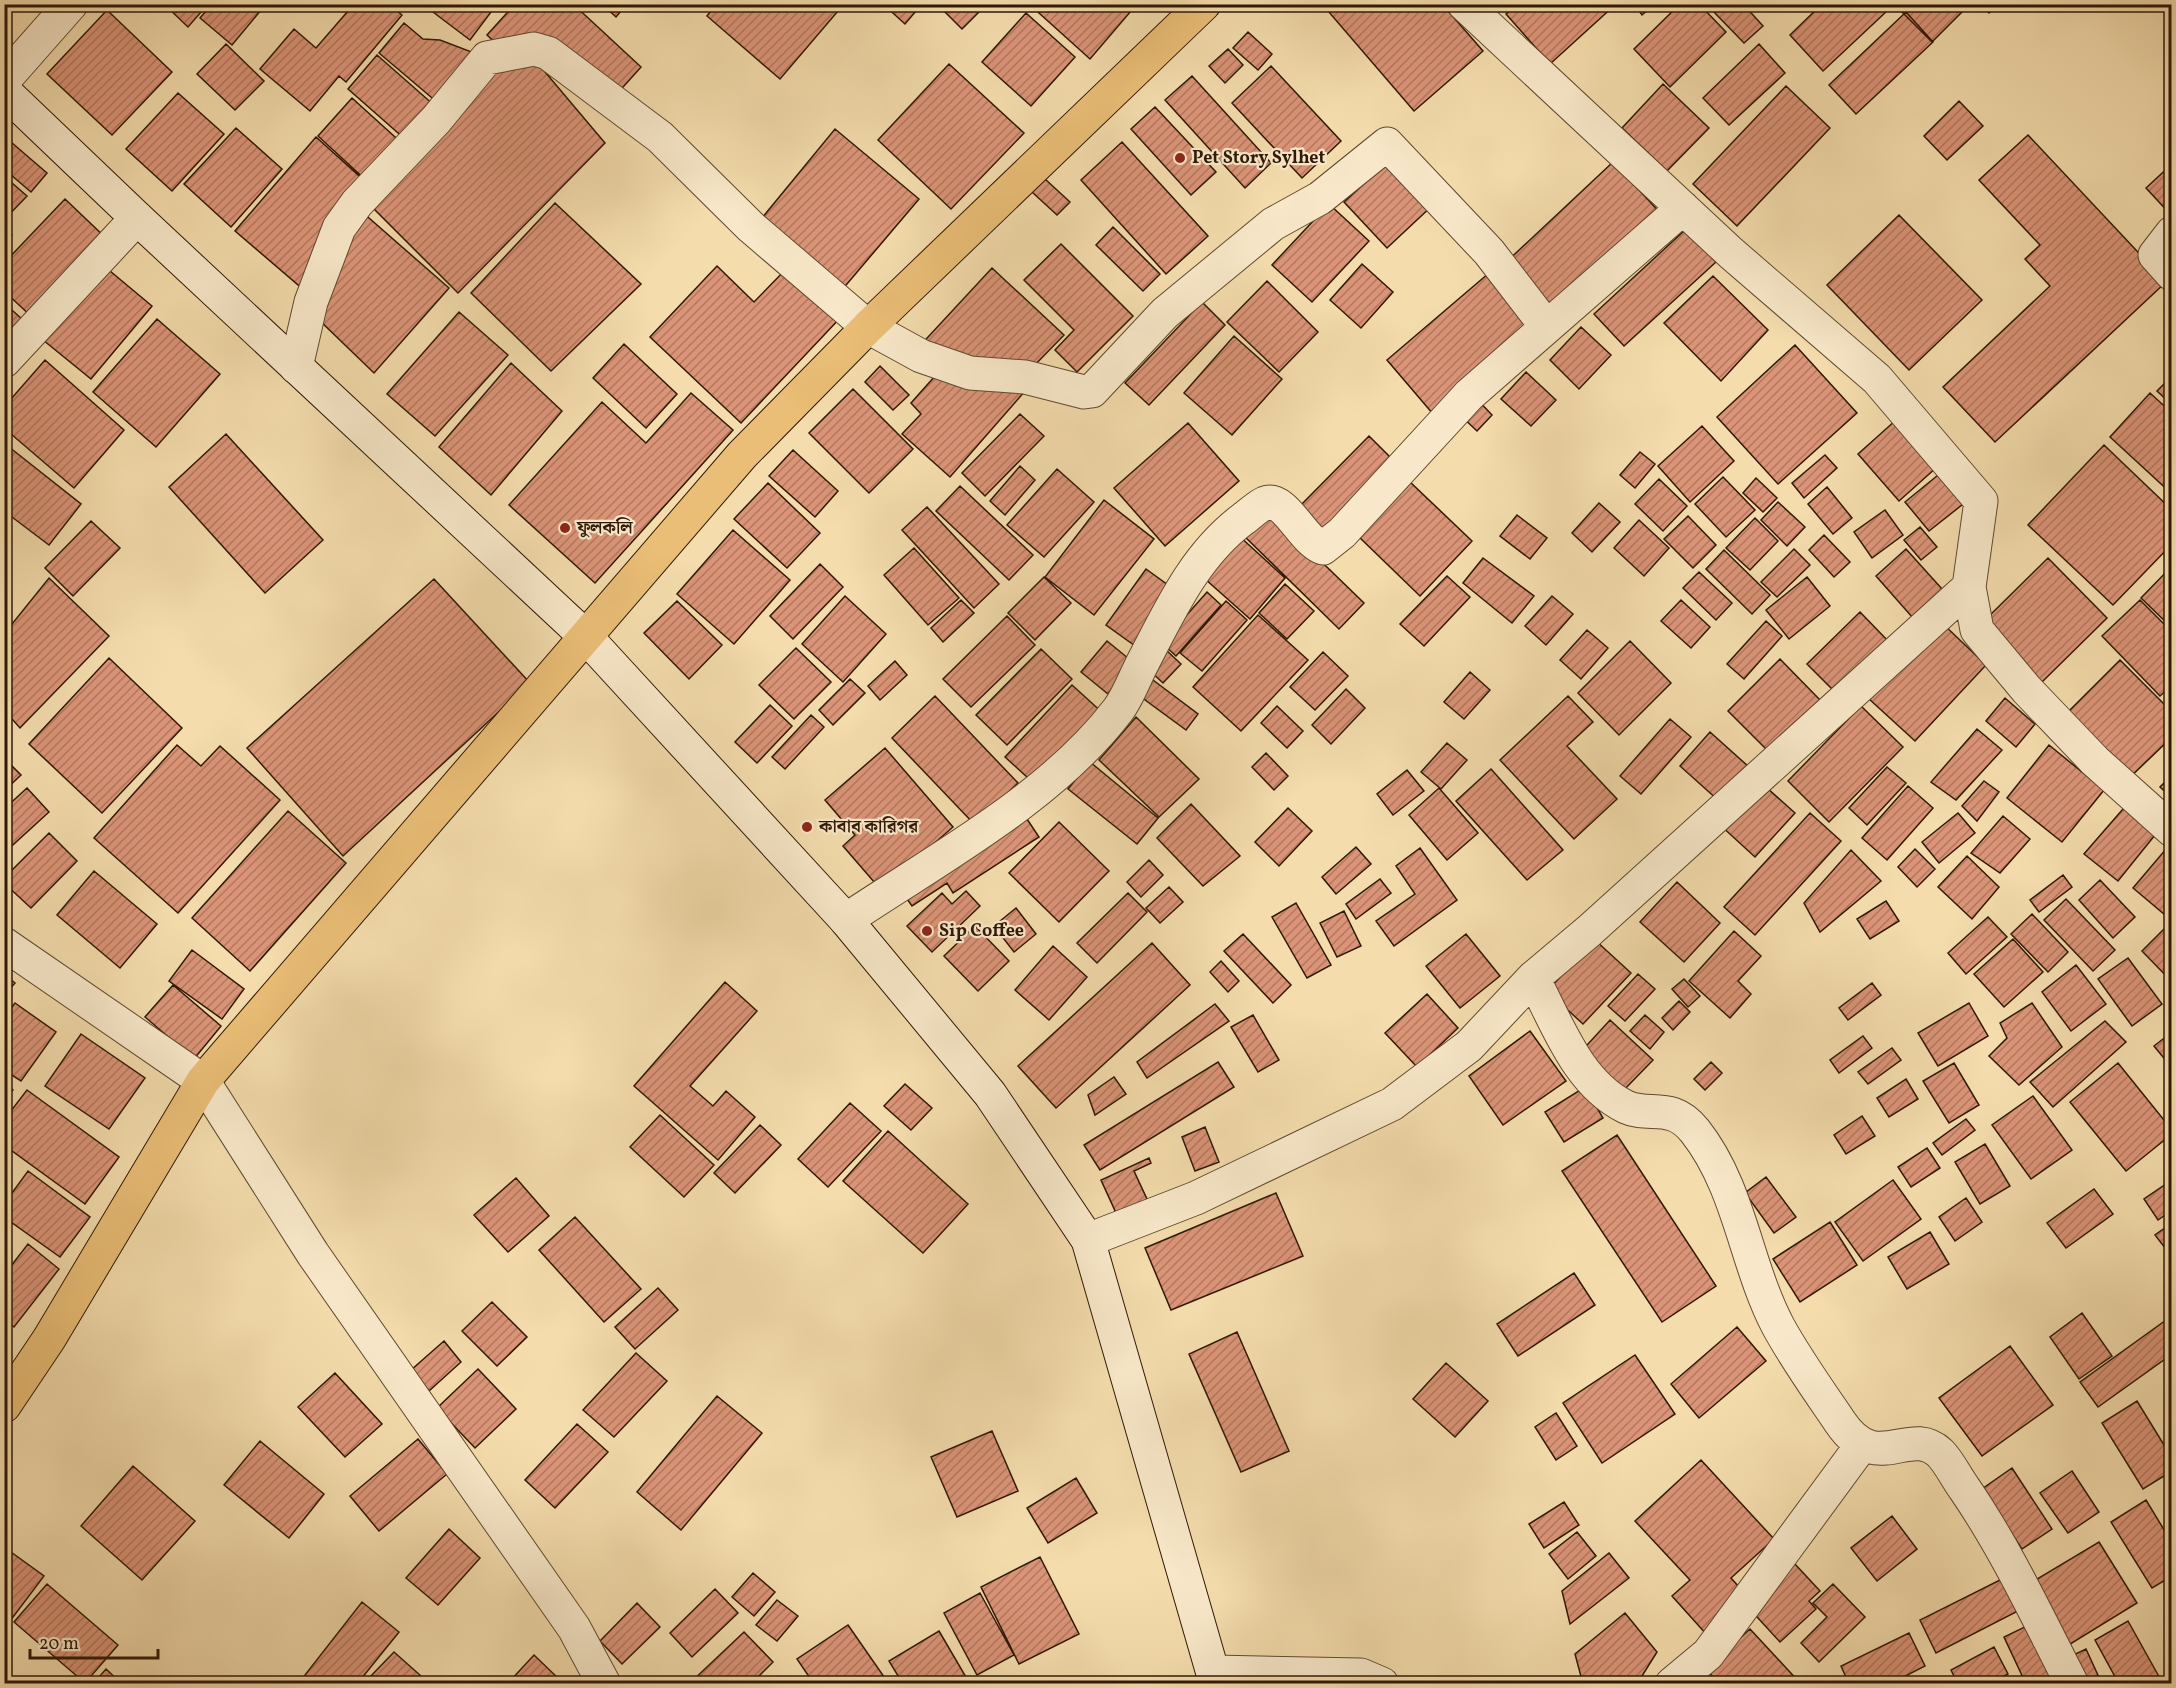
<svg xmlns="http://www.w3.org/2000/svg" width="2176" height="1688" font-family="Vollkorn,'Noto Serif Bengali',serif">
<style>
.building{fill:url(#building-hatch);stroke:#2f1806;stroke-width:1.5}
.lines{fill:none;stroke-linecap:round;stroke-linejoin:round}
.minor-casing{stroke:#604930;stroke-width:35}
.secondary-casing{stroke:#2f1806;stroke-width:35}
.primary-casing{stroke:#2f1806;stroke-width:35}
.minor{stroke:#f8e8c9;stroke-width:33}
.secondary{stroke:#f8e8c9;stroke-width:33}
.primary{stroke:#eabe76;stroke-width:33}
.poi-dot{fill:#8f2418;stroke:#f8e8c9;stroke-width:2}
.labels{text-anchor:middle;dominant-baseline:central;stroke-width:4.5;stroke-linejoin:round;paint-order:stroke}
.poi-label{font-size:18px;font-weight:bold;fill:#2f1806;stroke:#f8e8c9;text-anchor:start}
</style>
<defs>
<pattern id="building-hatch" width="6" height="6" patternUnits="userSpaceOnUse" patternTransform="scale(1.5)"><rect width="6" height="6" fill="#db9477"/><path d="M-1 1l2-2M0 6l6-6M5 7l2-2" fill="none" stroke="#b27860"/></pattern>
</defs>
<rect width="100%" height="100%" fill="#f4dcac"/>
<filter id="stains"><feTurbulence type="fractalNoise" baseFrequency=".00333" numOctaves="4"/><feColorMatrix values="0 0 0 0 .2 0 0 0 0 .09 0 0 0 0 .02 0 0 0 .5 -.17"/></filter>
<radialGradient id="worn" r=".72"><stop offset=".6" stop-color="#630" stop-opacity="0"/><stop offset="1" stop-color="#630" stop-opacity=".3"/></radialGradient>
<path class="building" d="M164 4H208L188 27Z
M212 4H266L232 45 200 18Z
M340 4H389L402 15 346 82 339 76 310 111 260 69 294 29 316 48 348 11Z
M427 4H497L470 40 425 6Z
M515 4H573L641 67 614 97 505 52 487 35Z
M602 4H627L616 17Z
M716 4H844L780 79 707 16Z
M883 4H922L905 24Z
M937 4H987L962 29Z
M1029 4H1137L1090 59Z
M1322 4H1442L1483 51 1414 111Z
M1517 4H1616L1550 64 1506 14Z
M1634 4H1655L1642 15Z
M1680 4H1699L1726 32 1670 87 1634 49Z
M1721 4H1743L1763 26 1744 43 1713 11Z
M1822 4H1881L1887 11 1823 71 1790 35Z
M1894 4H1970L1932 42Z
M1980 4H1998L1989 13Z
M107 10 172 72 112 135 47 74Z
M1906 12 1933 42 1856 114 1829 85Z
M1026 13 1075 57 1031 106 982 62Z
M404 23 423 39 440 40 477 54 438 103 379 53Z
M1248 32 1272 54 1258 70 1233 48Z
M226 44 264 81 235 110 197 74Z
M1759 44 1785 73 1729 125 1703 98Z
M1228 49 1243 65 1225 83 1209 66Z
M377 55 435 106 406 140 348 89Z
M498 62 540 66 605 143 458 293 373 208Z
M949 64 1024 133 951 209 878 140Z
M1271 66 1341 141 1302 178 1232 103Z
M1192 76 1271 163 1245 188 1165 100Z
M1663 84 1709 128 1667 171 1622 128Z
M1786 86 1830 128 1737 226 1693 184Z
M178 93 224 134 172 191 126 149Z
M352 98 405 146 370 184 318 136Z
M1959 101 1983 126 1947 160 1924 136Z
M1155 107 1216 172 1191 195 1131 129Z
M236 128 282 169 231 227 184 184Z
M835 129 919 199 841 291 753 229Z
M2028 135 2166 282 1995 442 1943 387 2050 286 2025 259 2040 245 1979 180Z
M4 136 47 173 31 192 4 169Z
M316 137 368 184 304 290 235 231Z
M1122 142 1208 236 1166 274 1081 180Z
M1392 158 1434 204 1387 248 1344 202Z
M1613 162 1664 217 1552 321 1501 267Z
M2172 164V216L2146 188Z
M4 176 27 196 4 220Z
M1045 179 1070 202 1057 215 1032 192Z
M65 199 108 240 34 319 4 291V263Z
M555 203 641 284 551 371 471 293Z
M1329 204 1369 241 1312 302 1272 265Z
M361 211 449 288 374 373 315 316Z
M1899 215 1982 300 1909 370 1827 285Z
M4 227 12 235 4 243Z
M1113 227 1160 274 1143 291 1096 245Z
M1686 229 1716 262 1624 346 1594 314Z
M1061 244 1133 316 1077 372 1055 350 1074 330 1024 280Z
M1362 264 1393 292 1361 328 1330 300Z
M104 266 152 306 91 379 43 340Z
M717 266 754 302 788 267 841 317 741 423 650 337Z
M992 268 1064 335 1029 371 916 350Z
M1489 273 1534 327 1433 414 1387 360Z
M1713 276 1768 330 1721 381 1664 323Z
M1267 281 1318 332 1279 372 1227 322Z
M1202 302 1225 325 1149 405 1125 383Z
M4 303 31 327 4 357Z
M459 312 508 355 435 436 387 394Z
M157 319 220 374 156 447 93 392Z
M1581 327 1611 355 1579 389 1550 360Z
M1234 336 1282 379 1232 435 1184 393Z
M624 344 677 394 646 428 593 378Z
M1795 345 1857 413 1778 484 1717 417Z
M45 360 124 430 74 488 4 428V407Z
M511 363 562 411 491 495 439 447Z
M880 366 909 395 893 410 865 382Z
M943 367 1033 382 950 477 902 434 921 414 911 403Z
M1526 372 1556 400 1531 426 1501 399Z
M2172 376V405L2157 391Z
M853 389 913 449 869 493 809 433Z
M691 393 733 430 595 583 509 505 602 402 646 443Z
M2150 393 2172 413V494L2110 437Z
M1474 396 1492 415 1477 431 1458 413Z
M1020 414 1044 436 985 496 962 473Z
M1896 420 1937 467 1899 501 1858 454Z
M1188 423 1239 481 1165 546 1114 488Z
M1702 426 1734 461 1690 502 1658 466Z
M226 434 323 540 265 593 169 487Z
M1369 436 1399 466 1328 538 1298 508Z
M4 443 81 504 49 545 4 511Z
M2104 445 2172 510V544L2113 605 2028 525Z
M793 450 838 491 815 517 769 476Z
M1640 452 1655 464 1635 488 1620 475Z
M1825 455 1837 468 1804 498 1792 483Z
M1020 466 1035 480 1005 515 990 501Z
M1057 469 1094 502 1044 557 1007 525Z
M1943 471 1967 501 1929 531 1905 502Z
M1723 477 1755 510 1726 537 1695 504Z
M1756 478 1777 498 1763 512 1743 493Z
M1659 479 1687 506 1663 531 1635 504Z
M1409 481 1472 541 1420 596 1357 535Z
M768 483 820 533 787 568 734 519Z
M960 486 1033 555 1009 580 936 511Z
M1827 487 1852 518 1833 534 1808 504Z
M1104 500 1154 539 1094 615 1045 577Z
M1778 502 1805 527 1787 546 1761 520Z
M1599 503 1620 522 1592 552 1572 533Z
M1264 506 1364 603 1339 629 1240 532Z
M927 507 999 584 974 608 902 530Z
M1885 510 1903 535 1872 558 1854 532Z
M1517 515 1547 538 1530 559 1500 536Z
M1688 516 1716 545 1693 568 1664 539Z
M1755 518 1778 541 1750 570 1726 548Z
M1639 520 1669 548 1644 576 1614 548Z
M91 521 120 548 73 596 45 568Z
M1920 527 1937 547 1921 560 1904 540Z
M733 530 790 580 734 644 677 594Z
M1237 534 1285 578 1250 619 1195 570Z
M1824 535 1850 562 1834 577 1809 550Z
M914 548 959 598 928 625 884 575Z
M1794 549 1810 565 1777 597 1761 582Z
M1906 549 1951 599 1920 626 1876 576Z
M1724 550 1770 595 1752 614 1706 569Z
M1483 558 1534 596 1512 623 1463 583Z
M2048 558 2107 618 2042 682 1983 622Z
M820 564 843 587 793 639 770 616Z
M2172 566V628L2141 598Z
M1146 569 1179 593 1138 648 1106 625Z
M1699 572 1732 603 1716 620 1683 588Z
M1447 576 1470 597 1424 646 1400 624Z
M1044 577 1071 603 1035 640 1008 613Z
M1807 577 1830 606 1789 639 1766 610Z
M49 578 109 636 20 728 4 710V634Z
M434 579 530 683 343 856 247 748Z
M1285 584 1314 611 1287 639 1259 613Z
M1207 592 1221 605 1176 656 1162 643Z
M845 596 886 634 843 682 802 644Z
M1552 596 1573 614 1546 645 1525 626Z
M961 600 974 613 943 642 931 628Z
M1681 600 1710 627 1691 648 1661 621Z
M2140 600 2172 632V685L2160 696 2102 636Z
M677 601 722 645 689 679 644 633Z
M1226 601 1247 620 1202 671 1180 653Z
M1860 612 1889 642 1836 693 1807 664Z
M1258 615 1308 660 1241 731 1193 687Z
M1007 616 1035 645 971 707 943 679Z
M1766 621 1782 636 1744 679 1727 664Z
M1941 622 1986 665 1915 741 1868 698Z
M1587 630 1608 648 1581 679 1560 660Z
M1107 641 1134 663 1108 694 1081 672Z
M1630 641 1671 683 1619 735 1578 693Z
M796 648 831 682 794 719 759 685Z
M1041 649 1072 679 1007 745 976 715Z
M1165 649 1181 664 1163 683 1147 668Z
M1323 652 1348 676 1315 710 1290 687Z
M109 658 182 728 102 813 29 744Z
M1780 659 1821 701 1769 752 1728 711Z
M2120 660 2172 712V737L2124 783 2061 719Z
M895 661 907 675 880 700 868 686Z
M1470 672 1490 690 1464 719 1444 702Z
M1145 674 1198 714 1186 730 1133 691Z
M850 679 865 693 833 725 819 710Z
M1072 685 1105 715 1039 788 1005 757Z
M1346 689 1365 708 1331 744 1312 725Z
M935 696 1018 783 975 825 892 738Z
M1568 696 1593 722 1567 746 1617 799 1574 839 1500 760Z
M2005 698 2035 724 2016 747 1986 721Z
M770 705 792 726 757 763 735 742Z
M1277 706 1303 731 1287 748 1261 723Z
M1861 706 1903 747 1829 822 1788 781Z
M811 715 824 727 785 769 772 757Z
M1136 717 1199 779 1159 817 1099 760Z
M1670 719 1691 737 1641 794 1620 776Z
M1977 729 2002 750 1956 800 1931 782Z
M1710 732 1749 767 1719 801 1680 766Z
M1447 743 1467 760 1441 789 1421 772Z
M177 745 201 766 220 746 280 800 178 913 94 838Z
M2049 745 2104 790 2062 842 2007 798Z
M885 748 953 827 881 890 843 846 855 835 825 800Z
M1266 753 1288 776 1274 790 1252 767Z
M4 758 21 775 4 791Z
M1090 762 1158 818 1137 844 1068 789Z
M1887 767 1906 783 1867 825 1849 808Z
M1491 769 1563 850 1527 880 1456 801Z
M1407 770 1424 791 1393 815 1377 794Z
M2172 775V798L2160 787Z
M1758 780 1795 813 1755 857 1719 824Z
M1984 781 1999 792 1977 821 1962 806Z
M1908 786 1933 808 1887 860 1862 838Z
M27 788 49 812 4 853V809Z
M1439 788 1478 833 1447 860 1409 815Z
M2129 802 2159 830 2118 881 2084 854Z
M1191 804 1240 856 1203 886 1157 838Z
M1288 808 1312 831 1279 866 1255 842Z
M1021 810 1039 837 953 893 947 883 912 906 900 889Z
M288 811 346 863 250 971 192 918Z
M1810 813 1841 841 1755 935 1724 907Z
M1958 813 1975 833 1939 863 1922 842Z
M2003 816 2030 839 2000 873 1971 853Z
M1059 822 1109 871 1059 922 1009 873Z
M49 833 77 861 31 908 4 883V878Z
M2172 842V909L2164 914 2133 888Z
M1356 847 1371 864 1336 894 1322 877Z
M1420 848 1457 900 1394 946 1376 921 1415 894 1396 866Z
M1915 849 1935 869 1917 887 1898 867Z
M1851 850 1881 881 1820 932 1804 903Z
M1967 856 1999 887 1972 919 1938 887Z
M1149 860 1163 875 1141 897 1127 882Z
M94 871 157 924 120 968 57 915Z
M2063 875 2072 887 2039 912 2030 900Z
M1380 879 1391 893 1356 919 1346 904Z
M2100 880 2135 917 2113 938 2079 900Z
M1677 882 1720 923 1684 962 1640 922Z
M1169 887 1183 902 1160 923 1146 908Z
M966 891 980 906 932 952 907 926 942 893 952 904Z
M1128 893 1147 912 1097 963 1077 943Z
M2066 899 2115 950 2093 971 2044 920Z
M1886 901 1899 921 1870 939 1857 919Z
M1296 903 1331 965 1307 978 1272 917Z
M1016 908 1036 934 1014 952 994 926Z
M1344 911 1361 946 1337 957 1320 923Z
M2032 914 2068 952 2048 972 2011 934Z
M1988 917 2007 937 1966 974 1948 953Z
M2168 925 2172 929V982L2142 951Z
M975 926 1009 961 978 991 944 956Z
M1734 931 1761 956 1738 981 1751 994 1730 1018 1689 981Z
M1243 934 1291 985 1273 1003 1224 951Z
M1466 934 1500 976 1460 1008 1426 966Z
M2013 939 2043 972 2004 1007 1974 974Z
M1595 940 1631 973 1583 1024 1547 991Z
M1152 943 1190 985 1056 1108 1018 1066Z
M1053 946 1087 977 1049 1020 1015 990Z
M192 950 244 989 222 1019 169 981Z
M2128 958 2162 1004 2132 1026 2098 979Z
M1221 961 1239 981 1228 992 1210 972Z
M2076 965 2106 1004 2071 1031 2042 992Z
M4 974 15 983 4 995Z
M1638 974 1655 989 1625 1021 1608 1006Z
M1684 979 1700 996 1688 1007 1672 989Z
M725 982 757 1011 690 1086 713 1106 726 1091 755 1117 718 1160 634 1086Z
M1872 983 1881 995 1848 1020 1839 1008Z
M173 985 221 1026 194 1059 145 1017Z
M1427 994 1458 1028 1417 1067 1385 1033Z
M1679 1001 1690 1012 1673 1030 1662 1018Z
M15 1003 56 1032 21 1081 4 1070V1018Z
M1969 1003 1988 1036 1938 1066 1918 1033Z
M2032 1003 2062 1047 2019 1085 1989 1056 2007 1038 2000 1023Z
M1215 1004 1229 1021 1147 1078 1137 1062Z
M1253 1015 1279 1060 1258 1072 1231 1027Z
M1645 1015 1664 1032 1650 1049 1630 1031Z
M1610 1020 1653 1060 1620 1094 1578 1055Z
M2105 1021 2126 1042 2053 1107 2030 1082Z
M1530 1031 1566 1081 1503 1125 1469 1076Z
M2172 1032V1068L2154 1046Z
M81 1034 145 1078 109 1129 45 1086Z
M1863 1036 1872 1048 1839 1073 1830 1060Z
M1892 1048 1901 1060 1868 1084 1858 1072Z
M1218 1062 1234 1087 1100 1170 1084 1145Z
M1711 1062 1722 1073 1705 1090 1694 1079Z
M1954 1063 1979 1105 1949 1123 1923 1081Z
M2118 1063 2172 1130V1134L2126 1171 2070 1102Z
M1114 1077 1126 1094 1095 1115 1088 1095Z
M1906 1079 1918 1099 1889 1117 1877 1098Z
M4 1084 13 1090 4 1101Z
M905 1084 932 1108 911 1130 884 1106Z
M1585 1087 1603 1118 1564 1142 1545 1112Z
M27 1090 119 1157 85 1204 4 1145V1120Z
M2033 1096 2072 1150 2031 1179 1992 1125Z
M850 1103 881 1131 828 1187 798 1159Z
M660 1115 714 1165 684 1197 630 1147Z
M1862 1116 1875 1136 1846 1154 1834 1135Z
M1966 1119 1975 1130 1942 1155 1933 1143Z
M760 1125 781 1145 735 1193 714 1173Z
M1205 1127 1219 1162 1195 1171 1182 1137Z
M888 1131 968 1204 923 1253 843 1181Z
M1617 1135 1716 1286 1662 1322 1562 1171Z
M1985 1144 2010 1186 1980 1204 1955 1162Z
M1927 1148 1940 1168 1911 1187 1898 1167Z
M1149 1158 1151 1163 1134 1171 1153 1212 1122 1226 1101 1180Z
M28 1171 90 1217 60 1257 4 1217V1204Z
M1766 1177 1796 1217 1774 1233 1745 1193Z
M516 1178 549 1216 508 1252 474 1215Z
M1893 1180 1921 1219 1863 1261 1835 1222Z
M2172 1180V1210L2158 1220 2144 1199Z
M2094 1189 2113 1214 2066 1248 2047 1223Z
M1276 1193 1303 1256 1171 1310 1145 1248Z
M1966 1198 1982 1222 1955 1241 1939 1217Z
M575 1217 641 1289 604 1322 539 1250Z
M1830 1222 1857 1265 1800 1302 1773 1259Z
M2172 1223V1257L2155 1235Z
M1930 1232 1949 1264 1907 1289 1888 1257Z
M28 1244 59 1269 14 1327 4 1319V1275Z
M1574 1273 1595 1305 1518 1356 1497 1324Z
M658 1288 678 1310 635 1349 615 1327Z
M492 1302 527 1337 497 1366 462 1331Z
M2082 1313 2112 1356 2079 1379 2050 1337Z
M2169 1318 2172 1321V1354L2098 1407 2080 1382Z
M1737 1327 1766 1361 1699 1418 1671 1384Z
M1237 1332 1289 1451 1241 1472 1189 1354Z
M444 1341 461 1362 429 1391 411 1370Z
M2010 1346 2053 1405 1982 1456 1939 1398Z
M636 1353 667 1381 614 1437 583 1410Z
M1635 1355 1675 1414 1602 1463 1563 1403Z
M1446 1363 1488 1401 1455 1437 1413 1399Z
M478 1369 516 1409 475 1448 437 1408Z
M335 1373 382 1424 345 1457 298 1407Z
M717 1396 762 1433 681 1530 637 1492Z
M2137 1401 2172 1458V1471L2143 1489 2102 1423Z
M1556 1413 1577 1446 1556 1460 1535 1427Z
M577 1424 608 1452 555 1508 525 1480Z
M992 1431 1018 1491 957 1517 931 1457Z
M418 1439 447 1474 379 1531 350 1496Z
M260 1441 324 1494 289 1538 224 1485Z
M1701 1460 1774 1539 1731 1578 1748 1597 1707 1635 1672 1596 1690 1580 1635 1521Z
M133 1466 195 1521 142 1580 81 1526Z
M2012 1468 2052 1529 2022 1549 1982 1489Z
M2072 1471 2099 1512 2068 1533 2040 1493Z
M1076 1478 1097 1513 1048 1543 1027 1508Z
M2146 1500 2172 1543V1576L2152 1588 2111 1522Z
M1564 1502 1579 1525 1544 1548 1529 1524Z
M1892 1516 1917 1549 1877 1581 1851 1548Z
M449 1529 480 1558 438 1605 406 1578Z
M1577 1532 1596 1556 1568 1579 1549 1554Z
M2099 1542 2137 1603 2067 1646 2029 1584Z
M4 1547 44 1576 4 1629Z
M1609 1553 1629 1578 1570 1624 1562 1591Z
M1040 1557 1079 1634 1019 1664 981 1587Z
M1794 1563 1820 1591 1809 1601 1816 1609 1780 1642 1747 1606Z
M753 1573 775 1592 754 1616 732 1597Z
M2002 1579 2018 1611 1936 1653 1920 1620Z
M47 1584 118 1645 85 1683 14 1622Z
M1833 1584 1865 1617 1819 1662 1801 1643 1827 1617 1813 1603Z
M715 1589 738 1613 692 1657 670 1633Z
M980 1593 1014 1655 977 1675 944 1613Z
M777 1600 798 1616 777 1641 756 1625Z
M362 1602 399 1632 357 1684H298Z
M637 1603 660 1627 622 1664 600 1641Z
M1625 1613 1657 1652 1637 1684H1583L1575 1654Z
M2128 1621 2162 1682 2159 1684H2119L2095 1640Z
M2035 1622 2054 1684H2026L2004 1637Z
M848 1625 889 1684H814L797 1659Z
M1750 1629 1801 1684H1719L1706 1669Z
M939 1631 970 1684H903L889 1661Z
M744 1632 773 1662 751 1684H689Z
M1909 1633 1925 1666 1890 1684H1849L1841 1666Z
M1994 1647 2008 1674 1990 1684H1958L1951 1670Z
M2086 1649 2102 1684H2076L2065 1659Z
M394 1652 421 1676 414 1684H376L369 1678Z
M534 1655 560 1680 557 1684H513L510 1681Z
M106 1669 122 1684H93Z"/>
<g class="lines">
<g class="minor-casing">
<path id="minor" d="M1464 4 1731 253 1877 379 1981 501 1969 587 1977 630 2027 690 2095 761 2172 830
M4 80 71 4
M2172 233 2155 255 2172 274
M4 361 137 218
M296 367 311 302 339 228 357 203 436 120 487 58 534 49 548 53 660 137 751 227 868 327 921 356 970 373 1025 377 1084 392 1092 391 1165 313 1273 224 1320 198 1387 144 1489 252 1546 326
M846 920C937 859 1051 798 1118 710 1128 697 1135 677 1143 662 1170 610 1195 555 1243 519 1250 514 1258 506 1265 503 1285 495 1303 542 1323 548L1342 533 1469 395 1683 208
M4 944 203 1081 313 1254 574 1628 604 1684
M1533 978C1557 1023 1577 1083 1626 1107 1650 1118 1671 1101 1695 1131 1740 1188 1745 1263 1778 1326 1796 1359 1819 1391 1840 1422 1877 1477 1909 1424 1940 1453 1949 1462 1956 1477 1964 1488 2006 1549 2038 1618 2072 1684
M1088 1240 1196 1198 1392 1104 1469 1046 1533 978 1589 931 1969 587
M1214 1672 1361 1675 1382 1684
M1672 1684 1708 1654 1861 1446"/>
</g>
<g class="secondary-casing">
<path id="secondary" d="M4 91 137 218 587 638 846 920 990 1094 1088 1240 1216 1684"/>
</g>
<g class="primary-casing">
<path id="primary" d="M4 1406 49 1339 203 1081 742 455 868 327 1204 4"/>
</g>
<use href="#minor" class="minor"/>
<use href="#secondary" class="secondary"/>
<use href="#primary" class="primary"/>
</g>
<g class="poi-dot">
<circle cx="1180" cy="158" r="6"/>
<circle cx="565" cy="528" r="6"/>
<circle cx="807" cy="827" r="6"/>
<circle cx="927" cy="931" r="6"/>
</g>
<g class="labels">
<g class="poi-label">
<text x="1192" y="158">Pet Story Sylhet</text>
<text x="577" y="528">ফুলকলি</text>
<text x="819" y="827">কাবাব কারিগর</text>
<text x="939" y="931">Sip Coffee</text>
</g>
</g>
<rect width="2176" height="1688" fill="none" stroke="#f4dcac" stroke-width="24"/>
<rect x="6" y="6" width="2164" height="1676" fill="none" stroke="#2f1806" stroke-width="3"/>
<rect x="12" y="12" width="2152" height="1664" fill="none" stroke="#2f1806" stroke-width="1.5"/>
<path d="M30 1649v9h128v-9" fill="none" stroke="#2f1806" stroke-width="3"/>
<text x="39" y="1649" font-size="18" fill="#2f1806" stroke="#f8e8c9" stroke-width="4.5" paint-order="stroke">20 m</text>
<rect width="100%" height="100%" filter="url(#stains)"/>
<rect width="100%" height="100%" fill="url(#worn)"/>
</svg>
